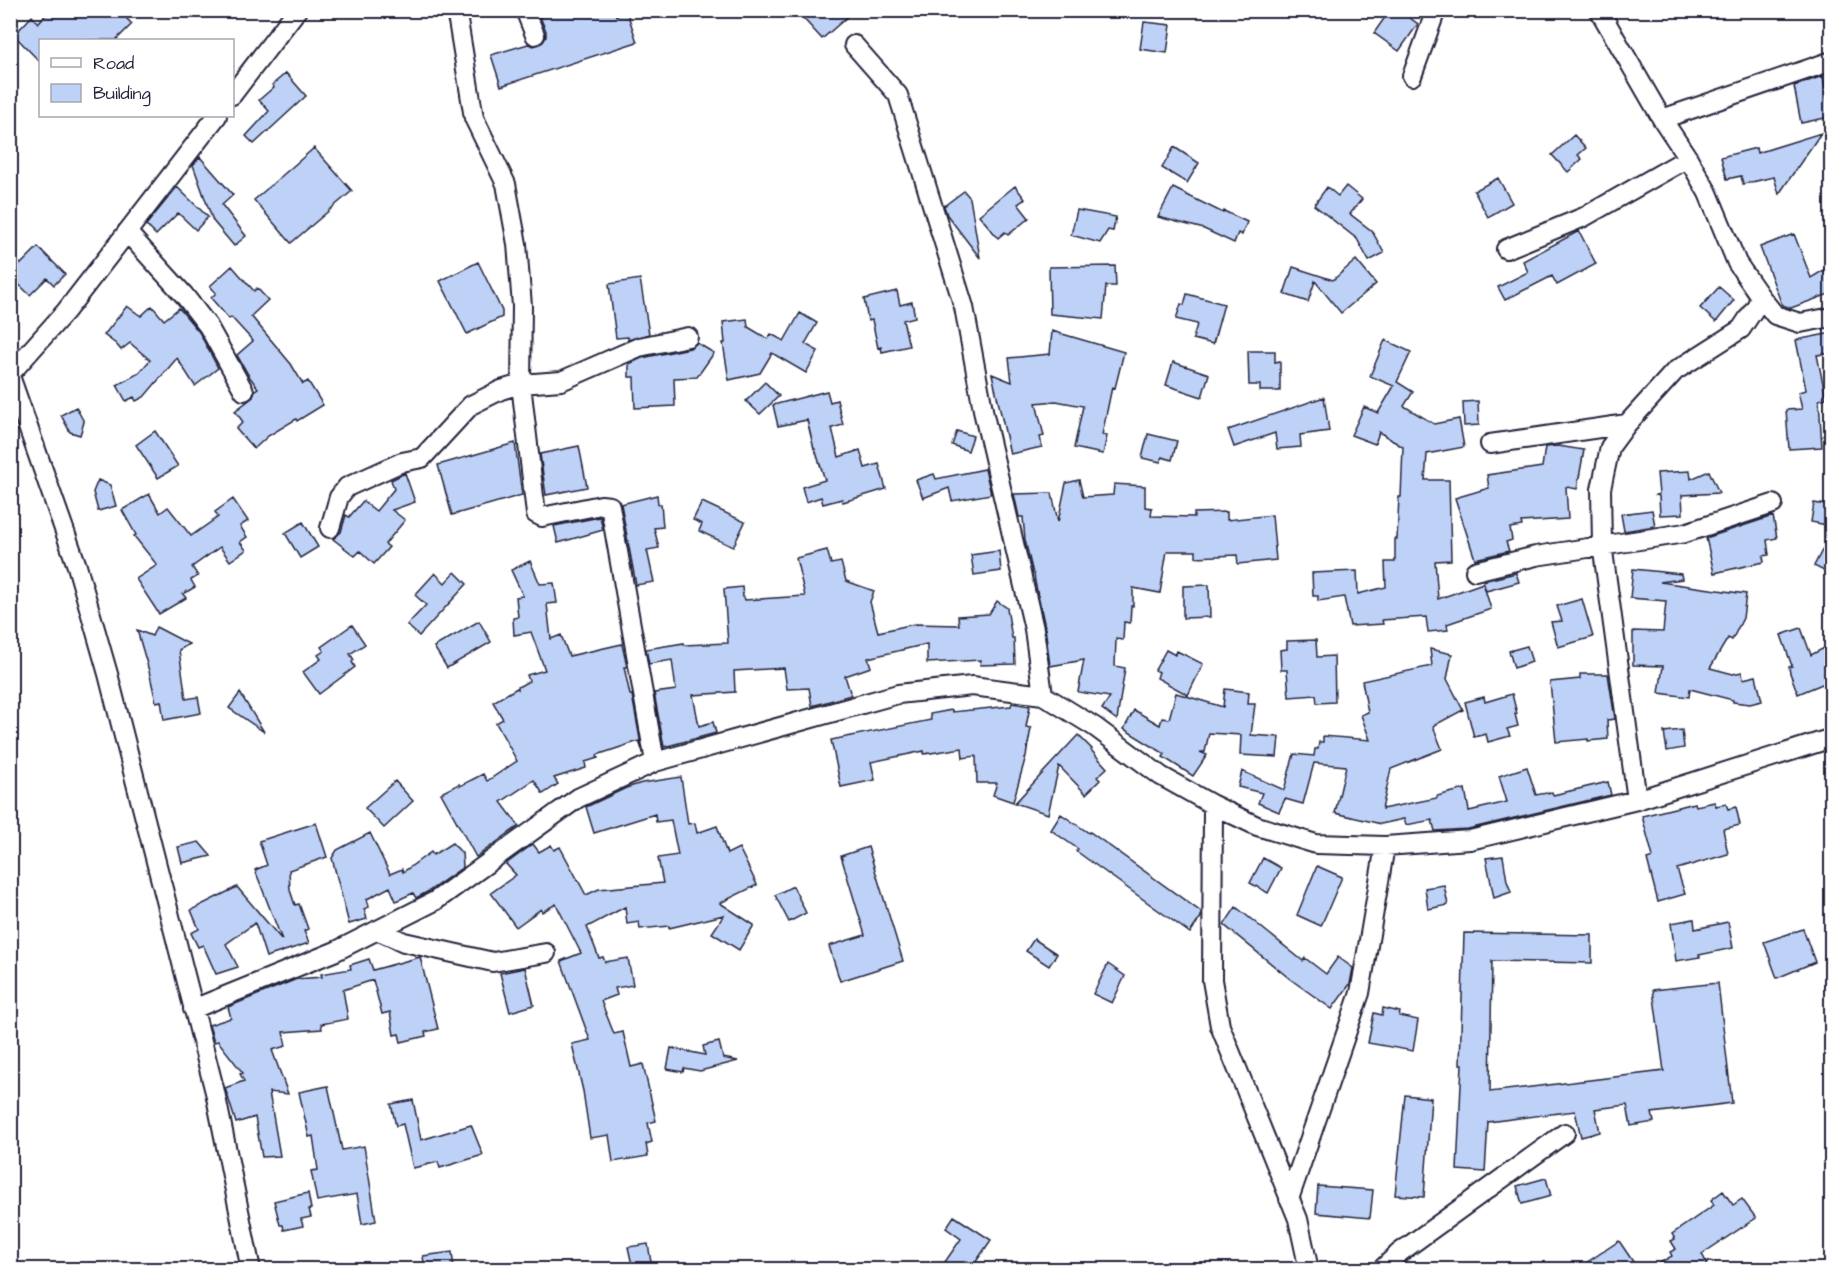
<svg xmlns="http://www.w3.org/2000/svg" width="1842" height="1280" font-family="'Architects Daughter',sans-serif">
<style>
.building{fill:#bed2f7;stroke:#22223b;stroke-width:1.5}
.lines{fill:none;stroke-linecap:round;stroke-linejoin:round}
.street-casing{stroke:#22223b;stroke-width:22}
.street{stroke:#fff;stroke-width:18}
</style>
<rect width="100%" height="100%" fill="#fff"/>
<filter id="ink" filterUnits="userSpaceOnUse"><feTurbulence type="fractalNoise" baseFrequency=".0167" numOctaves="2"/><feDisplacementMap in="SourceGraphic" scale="12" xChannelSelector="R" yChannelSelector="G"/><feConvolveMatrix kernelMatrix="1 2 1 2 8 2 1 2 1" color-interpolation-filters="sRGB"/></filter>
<g filter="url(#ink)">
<path class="building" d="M50 10H118L132 24 116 40H40V62L14 35 32 16 38 23Z
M537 10H615L616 16 627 12 637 42 501 86 491 55 528 44 534 46 543 42 546 37V31Z
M812 10H855L822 39 803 18Z
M1390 10H1399L1418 24 1399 51 1374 33Z
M1144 22 1171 25 1167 53 1140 49Z
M286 73 306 96 254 144 246 136 269 111 259 100 274 87 272 85Z
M1823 76 1830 117 1801 123 1794 86Z
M1821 133 1779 194 1774 177 1743 184 1741 176 1727 179 1721 157 1756 148 1757 153Z
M1574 135 1586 148 1578 155 1582 159 1568 172 1552 155Z
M1174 147 1199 163 1187 183 1162 168Z
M314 148 352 191 291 243 254 200Z
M200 157 233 195 222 205 246 236 234 246 213 221 193 165Z
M1498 178 1512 203 1488 217 1474 191Z
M1015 186 1025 199 1018 204 1029 218 1008 235 1005 232 998 238 979 215Z
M1346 186 1362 199 1350 214 1372 231 1384 253 1369 261 1357 239 1314 205 1327 187 1338 196Z
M177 187 208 217 196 230 178 213 156 235 146 225Z
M1173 188 1223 213 1224 211 1247 222 1242 235 1238 233 1234 243 1204 229 1158 217Z
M964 191 970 198 980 258 947 215 944 206Z
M1077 210 1116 217 1113 231 1108 230 1100 243 1071 235Z
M1579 231 1596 264 1557 285 1552 276 1505 300 1498 287 1528 272 1523 261Z
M1794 234 1811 278 1832 265V293L1791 308 1782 305 1760 247Z
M38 247 65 274 54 285 47 278 30 295 10 276V256L21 264Z
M1356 260 1376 284 1341 313 1315 281 1308 302 1284 294 1293 267 1333 280Z
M478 262 502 311V317L467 334 440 281Z
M232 266 254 291 257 288 268 300 251 316 291 364 303 384 308 381 323 405 297 421 296 419 268 436 254 449 236 429 243 422 235 411 253 397 255 390 258 388 249 376 237 355 253 341 231 317 229 319 211 298 216 293 210 286Z
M1115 266 1116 286H1106L1103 319 1050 314 1049 267Z
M640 279 649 334 628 340V337L616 338 609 284Z
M1719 287 1734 300 1716 322 1700 308Z
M897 291 900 305 912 302 915 317 903 320 909 346 882 352 881 347 878 348 872 320 868 321 864 299Z
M1187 294 1224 304 1213 344 1193 339 1197 324 1176 319 1181 304 1184 305Z
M127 306 141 316 152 306 164 320 179 308 199 332 218 368 195 386 177 358 144 397 136 401 134 397 126 401 117 385 139 373 150 360 130 343 121 350 116 344 104 335Z
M800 313 817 323 805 344 818 351 806 373 772 353 760 373 729 380 723 343H725L723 322 747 319 748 327 768 339 771 334 784 341Z
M1052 331 1124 352 1115 388 1112 387 1102 435 1107 436 1103 454 1074 448 1083 406 1056 401 1036 403 1044 436 1040 437 1042 447 1010 454 992 374 1012 382 1009 358 1050 354Z
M1832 333V353L1817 355 1826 398 1819 400 1822 447 1789 449 1786 410 1802 409 1798 392 1806 390 1796 340Z
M1385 340 1411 352 1397 382 1413 392 1404 406 1434 424 1459 419 1464 447 1427 454 1425 480H1449L1451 560 1435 561 1438 599 1483 583 1491 609 1447 624 1448 630 1428 632 1426 617 1382 620 1383 624 1350 626 1344 597 1318 601V596H1313L1312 573 1357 571 1358 594 1386 587 1385 562H1395V539H1397L1399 497H1401L1403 447 1379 432 1375 444 1351 435 1364 407 1378 413 1394 386 1370 376Z
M697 343 714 353 697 377 674 378 675 406 635 408 634 377H629V364L642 358 690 348Z
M1248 351H1275V362L1280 361V391H1260V385H1249Z
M1173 362 1209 374 1202 397 1166 385Z
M765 382 779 396 760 414 746 401Z
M827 391 830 402 837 400 843 425 832 428 839 457 860 450 865 468 879 464 886 489 843 502 842 499 823 504 821 497 806 502 802 487 825 480 815 449H814L807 420 778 426 773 405Z
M1324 397 1329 431 1300 435 1301 447 1277 449 1275 433 1234 447 1228 430Z
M1478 401 1479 425 1464 426 1463 402Z
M76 407 84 422 80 435 70 432 61 415Z
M155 431 178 466 158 478 136 445Z
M957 431 973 436 968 451 952 445Z
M1148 434 1177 441 1172 460 1162 457 1161 462 1142 458Z
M515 443 522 495 452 515 438 465Z
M579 446 587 487 546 495 540 454Z
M1558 446 1584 450 1577 489 1566 487 1568 519 1521 522 1522 526 1510 528 1512 540 1506 542 1509 551 1475 559 1455 498 1489 488 1487 475 1542 467 1545 447Z
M985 469 991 494 952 501 949 488 923 498 916 480 934 474 936 479Z
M1690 471 1691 479 1709 471 1719 493 1682 495 1683 514 1660 515 1659 496 1656 495 1659 494 1657 473Z
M405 473 415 502 392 510 405 520 385 544 389 547 374 564 360 551 355 556 333 539 341 532 346 515 349 517 363 501 376 511 394 489 391 480Z
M98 480 110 485 116 506 98 511 93 492Z
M1079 480 1083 497 1113 495 1114 484 1145 486V507L1152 508 1151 516 1194 517V513L1227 512V520L1272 515 1276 560 1238 564 1237 555 1196 557V551H1167L1160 593 1133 588V606H1131L1130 623 1124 622 1123 640 1116 639 1115 666 1125 668 1117 720 1102 709 1110 697 1078 692 1084 660 1050 666 1045 627 1035 582 1034 574H1033L1025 540 1023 517H1019L1014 494 1052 493 1058 522 1066 483Z
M149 494 160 513 168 507 191 536 218 517 215 512 233 499 248 521 240 526 247 537 240 542 246 550 230 561 220 547 192 567 198 576 191 580 195 587 183 594 186 598 159 614 136 579 157 565 134 536 136 535 122 510Z
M657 495 658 504H661L663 527 654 528 659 548 647 550 654 582 636 585 621 504Z
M702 502 745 522 733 547 699 531 702 524 693 520Z
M1814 503 1832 506V526L1811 522Z
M1652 510 1655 526 1624 531 1621 514Z
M1773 516 1777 538 1767 540 1769 555 1763 556 1764 562 1714 573 1706 538Z
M600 517 603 530 558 543 554 526Z
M303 522 318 547 300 558 285 533Z
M1832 531V575L1814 566Z
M827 550 831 564 841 562 846 581 874 591 870 602 878 632 914 624 959 625 958 616 989 614 997 601 1007 608 1012 638H1014L1015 664 980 665 981 660 927 663V644L868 658 871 667 845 676 851 695 812 706 809 688 787 689 784 668 734 671 735 692 693 695 699 726 713 722 716 733 664 747 654 693 676 690 672 660 649 664 646 649 684 643V645L728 643 724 589 742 587 743 597H744L745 600 805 596 796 558Z
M999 551 1001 571 974 575 971 555Z
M530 561 540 584 554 583 557 603 547 604 551 639 561 635 569 656 622 644 627 667H624L630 695H632L642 750 639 741 597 755 598 758 585 762 586 768 554 778 558 784 543 794 534 780 501 802 519 826 476 857 441 793 459 784 460 786 483 774 487 781 517 761 496 723 503 719 493 702 517 688 518 689V687L529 681 527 675 545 670 531 632 514 635 513 618 518 617 516 597 523 596 511 570Z
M1633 569 1681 574 1682 579 1660 582 1746 594 1743 618 1732 640 1728 638 1710 668 1733 674 1742 672 1743 679 1756 676 1762 701 1750 704 1733 702V700L1690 689 1689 697 1659 693 1663 666 1633 665V631L1663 632 1666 601 1630 598Z
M455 572 467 584 419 636 407 625 426 605 415 595 435 573 445 583Z
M1516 573 1519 582 1486 591 1483 581Z
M1209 585 1210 617 1183 618V586Z
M1582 599 1593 637 1558 647 1551 622 1562 621 1557 606Z
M479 621 491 642 447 668 434 647Z
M352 625 365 644 350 654 354 660 352 662 355 667 319 694 303 672 321 659 318 655 324 651 321 647Z
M156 627 189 644 179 650 186 699 198 697 201 713 164 720 161 701 156 702 149 671 137 630 152 636Z
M1801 628 1811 655 1832 644V680L1798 694 1790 673 1789 667 1792 666 1781 635Z
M1316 640 1317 657 1334 656 1335 702 1317 703 1316 695 1289 697 1287 670H1281L1280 650 1287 649V641Z
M1527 646 1532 662 1514 668 1509 651Z
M1430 649 1452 654 1447 679 1463 710 1433 726 1442 749 1391 769 1382 809 1437 798V796L1465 789 1469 811 1507 802 1499 776 1527 767 1536 795 1552 792 1553 795 1608 782 1611 795 1468 829 1435 831 1432 820 1406 825 1404 819 1381 824 1335 813 1346 766 1314 763 1303 804 1285 799 1279 812 1258 803 1262 793 1238 787 1242 771 1284 790 1294 754 1314 756 1315 749H1318L1319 742H1323V736L1370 740 1361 715 1368 712 1362 681 1432 666Z
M1166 650 1175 655 1177 651 1203 664 1188 695 1157 678 1159 672 1155 670Z
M1580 674H1608L1615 719 1607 720 1608 739 1588 741V739L1556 742 1550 682 1580 679Z
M1225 689 1249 692 1248 704H1255L1251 735 1279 737 1277 757 1240 755 1241 735 1209 733 1205 752H1200L1207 755 1193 776 1163 757 1165 754 1124 729 1134 710 1160 725 1162 718 1169 719 1176 693 1223 707Z
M240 693 264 732 229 708Z
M1512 694 1517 714H1515L1518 726 1507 729 1510 736 1488 742 1486 734 1474 737 1465 702 1484 697 1485 702Z
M1012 703 1030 706 1026 727 1031 728 1026 756 1013 802 993 795 997 783H977L976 756 963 758 962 748 924 754V751L871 762 875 780 841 787 831 740 931 720 930 714 952 710V712L1011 706Z
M1682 730 1684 748 1667 751 1664 732Z
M1078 735 1092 749 1091 750 1107 768 1097 777 1100 780 1086 794 1059 766 1048 814 1015 803Z
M681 777 688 824 695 823 697 833 717 826 727 854 739 848 757 885 720 903 754 925 739 950 712 933 724 915 669 928V926L640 929 639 922 627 924 625 907 587 927 599 958 603 957 605 962 628 958 633 985 615 988 617 995 601 1001 614 1034 623 1032 631 1067 643 1064 656 1121 648 1123 652 1142 646 1144 648 1156 613 1162 609 1135 590 1138 583 1091 572 1044 590 1040 561 961 581 953 556 904 542 912 541 909 516 927 491 893 516 875 506 864 533 844 539 852 551 845 554 850 560 847 586 895 599 889 663 883 658 858 678 855 671 820 656 822 655 814 594 833 586 807 626 788 642 783Z
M395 781 413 801 384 828 365 808Z
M1715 802 1716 806 1726 804 1728 809 1736 807 1740 825 1723 829 1728 854 1677 869 1685 894 1658 902 1647 859 1653 857 1642 816 1695 803 1696 806Z
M1061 814 1089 833 1090 832 1201 912V917L1190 933 1076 851 1078 849 1051 830Z
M316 823 327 857 289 870 290 890 295 905 299 904 308 929 304 931 309 943 266 957 255 923 226 944 238 967 216 974 203 945 198 947 191 933 199 929 191 910 237 887 282 940 255 870 267 865 259 841Z
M370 833 390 874 402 869 403 872 431 852 433 855 452 843 462 853 463 867 429 891 416 898 413 893 396 901 390 887 367 899 369 907 364 909 367 919 349 924 332 858 337 850Z
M199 842 211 856 182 863 178 847Z
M868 847 903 961 840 981 829 946 865 935 841 856Z
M1503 856 1507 881 1511 892 1494 898 1486 858Z
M1263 858 1281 868 1268 893 1250 883Z
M1317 866 1342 877 1321 926 1297 915Z
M1444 885 1448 905 1428 909 1425 888Z
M793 886 806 913 789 922 775 895Z
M1236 907 1303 961 1305 958 1326 974 1338 957 1353 968 1350 984 1332 1009 1290 979 1224 925Z
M1694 919 1695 929 1728 922 1733 948 1699 955 1700 957 1676 961 1671 923Z
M1803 929 1815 962 1777 978 1764 942Z
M1464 933 1592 935V963L1492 961 1490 1092 1664 1071 1653 990 1718 983 1732 1103 1652 1113 1654 1122 1631 1126 1627 1105 1595 1109 1600 1132 1581 1137 1575 1111 1488 1122 1485 1172 1457 1170 1462 1064H1460Z
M1034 939 1057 954 1049 966 1026 951Z
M420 957 438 1029 425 1032 426 1036 401 1042 399 1034 394 1035 390 1012 382 1014 373 980 343 990 348 1019 321 1024 322 1029 283 1032 286 1046 272 1050 288 1094 269 1092 280 1156 262 1157 255 1117 236 1123 227 1094 225 1088 244 1081 240 1074 243 1073 218 1041 214 1042 209 1025 231 1018 228 1007 297 979 322 977 321 974 351 969 350 965 369 959 373 970Z
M1108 964 1125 976 1112 1003 1093 994Z
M525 968 534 1005 510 1012 500 973Z
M1383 1008 1400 1012 1399 1016 1418 1020 1413 1051 1368 1043 1374 1013 1382 1015Z
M719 1042 723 1058 738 1061 700 1071 684 1068 683 1072 667 1069 671 1048 705 1055 703 1046Z
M328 1086 342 1150 364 1146 376 1221 362 1224 357 1194 317 1201 311 1171 318 1170 313 1136 309 1137 299 1092Z
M1405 1095 1431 1098 1424 1197 1395 1195Z
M413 1100 421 1140 471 1125 483 1155 440 1168 438 1162 413 1168 403 1124 396 1126 391 1104Z
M1546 1178 1551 1196 1522 1204 1517 1186Z
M1318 1186 1373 1190 1370 1218 1316 1213Z
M1723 1191 1733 1205 1742 1199 1756 1218 1702 1254 1707 1264 1697 1269H1649L1672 1256 1670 1252 1676 1249 1671 1241 1675 1239 1672 1234 1714 1205 1711 1200Z
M308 1193 311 1209H309L311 1217 301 1219 303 1226 284 1230 283 1225H280L274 1201Z
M954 1216 991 1240 971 1269H940L961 1239 946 1228Z
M1619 1241 1638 1269H1577Z
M648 1244 652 1268 633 1269 628 1247Z
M452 1252 454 1269H425L423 1256Z"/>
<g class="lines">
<g class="street-casing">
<path id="street" d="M454 10 458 21 474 118 506 184 517 244 522 306 521 384 536 514 542 517 601 505 610 506 655 762
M525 10 535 35
M1599 10 1662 119 1688 158 1708 193 1737 263 1760 296 1775 315 1800 323 1832 317
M854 45 898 95 964 307 984 415 1034 629 1043 695
M1412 76 1436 10
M232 95 297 10
M1662 119 1832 61
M127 232 184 295 208 326 244 391
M1506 249 1584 217 1688 158
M10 374 66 311 217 116
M10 376 77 566 108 674 215 1092 251 1270
M1490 444 1627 424
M330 528 339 497 347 487 402 462 422 458 471 405 501 390 521 384 561 381 639 347 688 337
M1475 571 1536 556 1685 533 1773 504
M1637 800 1602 544 1601 489 1610 447 1627 424 1675 371 1741 329 1757 305 1760 296
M1213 805 1212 980 1220 1026 1298 1219 1309 1270
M377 930 404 942 493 962 546 953
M193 1009 336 951 435 901 578 798 655 762 898 694 972 686 1043 695 1095 727 1161 776 1213 805 1257 826 1316 844 1385 846 1470 840 1637 800 1832 738
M1289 1199 1360 993 1385 846
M1381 1270 1399 1253 1565 1133"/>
</g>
<use href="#street" class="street"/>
</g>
</g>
<rect width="1842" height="1280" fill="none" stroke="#fff" stroke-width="36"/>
<rect x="18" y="18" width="1806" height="1244" fill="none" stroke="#22223b" stroke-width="2" filter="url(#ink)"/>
<rect x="39" y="39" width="195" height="78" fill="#ffffff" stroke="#a7a7b1" stroke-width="1.5"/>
<rect x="51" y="58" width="30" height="9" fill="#ffffff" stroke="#a7a7b1" stroke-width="1.5"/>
<text x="93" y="69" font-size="18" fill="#22223b">Road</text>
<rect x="51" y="84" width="30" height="18" fill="#bed2f7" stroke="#a7a7b1" stroke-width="1.5"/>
<text x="93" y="99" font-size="18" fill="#22223b">Building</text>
</svg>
